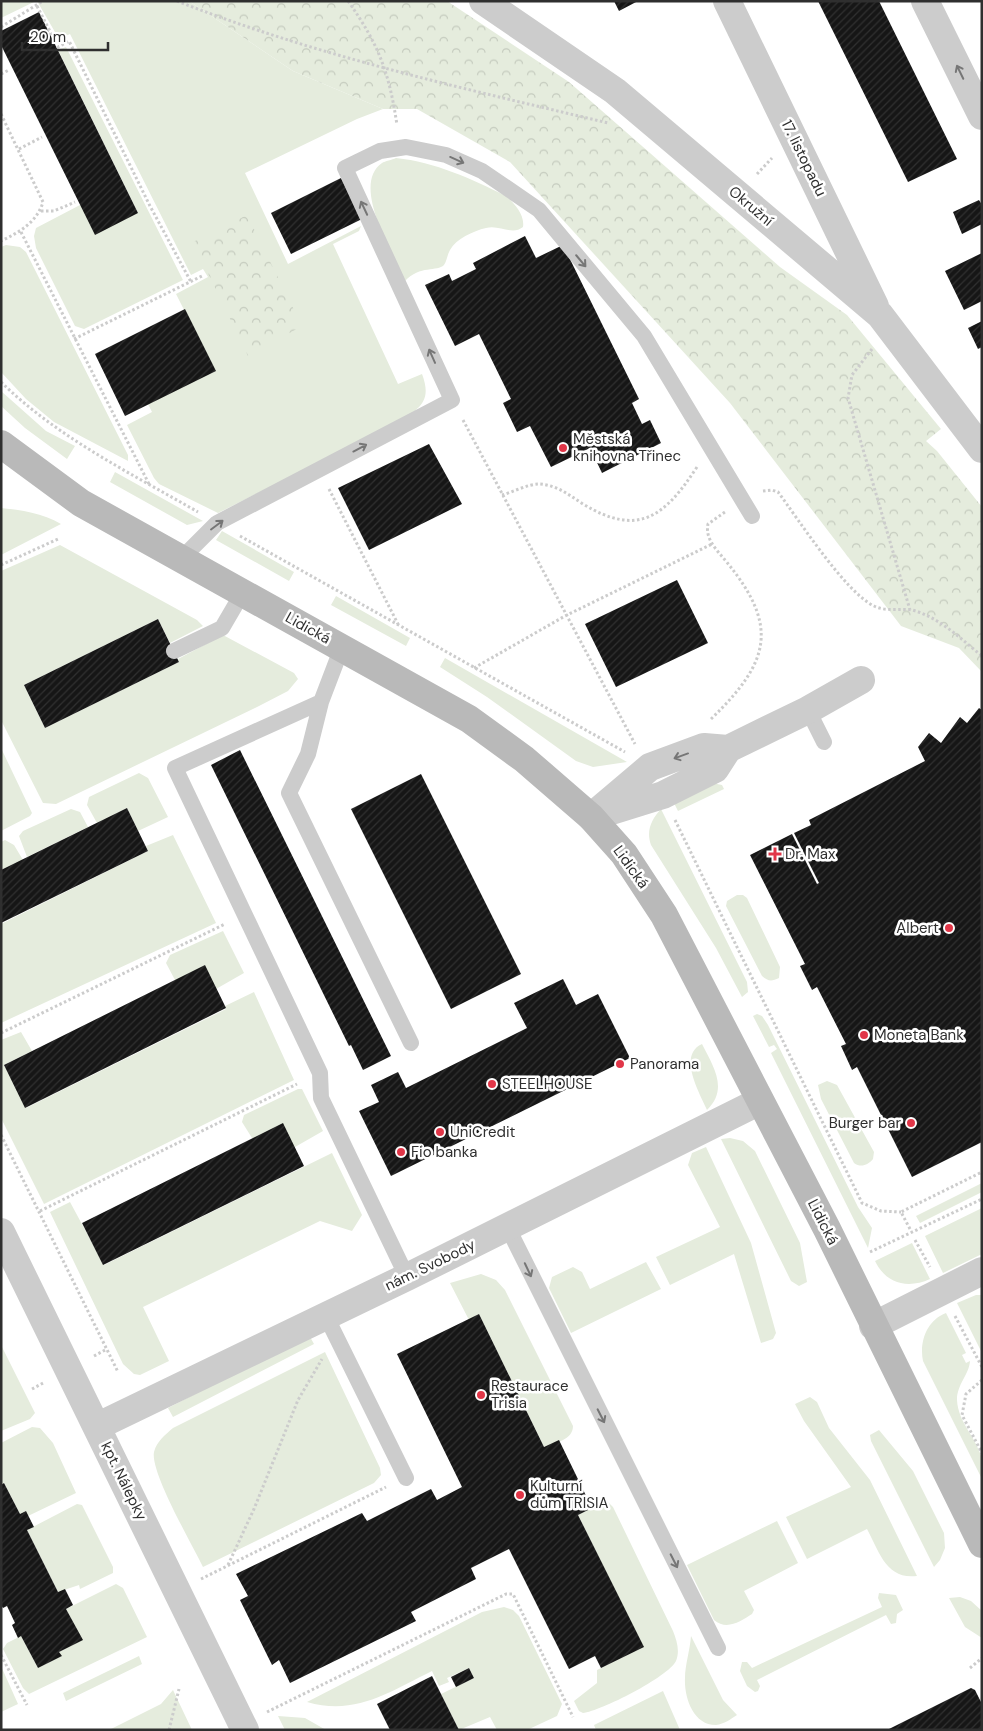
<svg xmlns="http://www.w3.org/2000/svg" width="983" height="1731" font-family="'DM Sans',sans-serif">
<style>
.grass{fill:#e5ecdd}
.forest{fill:url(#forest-crowns)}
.building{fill:url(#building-hatch)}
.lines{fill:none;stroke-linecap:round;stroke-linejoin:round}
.path{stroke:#ccc;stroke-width:3;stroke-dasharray:2.5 2.5;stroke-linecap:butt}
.lane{stroke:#ccc;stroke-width:16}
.street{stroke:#ccc;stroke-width:28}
.secondary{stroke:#b9b9b9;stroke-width:28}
.oneway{stroke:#767676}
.poi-dot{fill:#e13648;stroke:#fff;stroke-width:2}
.labels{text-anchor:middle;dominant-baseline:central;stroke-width:5;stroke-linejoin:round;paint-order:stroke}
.street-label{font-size:15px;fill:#2f2f2f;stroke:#fff}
.poi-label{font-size:15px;fill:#2f2f2f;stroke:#fff;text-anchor:start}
</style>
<defs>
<pattern id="forest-crowns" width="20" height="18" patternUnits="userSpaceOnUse" patternTransform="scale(1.25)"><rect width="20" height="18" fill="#e5ecdd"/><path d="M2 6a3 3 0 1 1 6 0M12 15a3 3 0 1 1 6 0" fill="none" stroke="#c5cbbe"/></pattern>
<pattern id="building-hatch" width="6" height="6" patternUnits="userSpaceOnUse" patternTransform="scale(1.25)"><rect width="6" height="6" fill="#161616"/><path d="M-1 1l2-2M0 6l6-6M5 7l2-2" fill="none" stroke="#303030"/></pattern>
</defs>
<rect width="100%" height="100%" fill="#fff"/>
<path class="grass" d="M1 1H36L1 18Z
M37 1H189L293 71 383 109 357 119 245 173 288 264 361 226 359 231 333 244 398 384 422 374C433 403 418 409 396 424L218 513 159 484 154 478 127 425 152 412 148 404 215 371 176 294 208 277 203 269 191 275 70 34 59 39Z
M66 47 183 280 84 329 75 326 36 248 34 236 36 228 80 205 138 213 58 50Z
M396 158C435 162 472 179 506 196 514 203 525 215 523 227 512 236 499 224 486 228 473 231 456 239 450 250 447 255 447 261 444 265 437 272 420 265 405 281 394 255 350 185 382 163 385 161 392 160 396 158Z
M6 245 20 247 26 252 128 455V461L54 422 26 399 1 372V247Z
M1 391 46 431 75 446 67 459 25 428 1 406Z
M115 472 203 521 187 525 110 482Z
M1 508C21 510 43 513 61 524L1 555Z
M222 531 294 572 289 581 216 540Z
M60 545 197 620 203 626 170 643 158 619 24 685 45 728 179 662 178 659 223 635 294 673 298 679 288 691 259 706 56 804 43 803 1 720V571Z
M336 596 410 638 406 646 331 605Z
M445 658 627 762 593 767 576 761 487 697 440 667Z
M1 748 32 813 30 816 1 831Z
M139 773 148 778 168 817 138 831 127 808 97 823 87 805 89 797Z
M712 783 722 785 724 789 678 811 673 801Z
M71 809 80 812 88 827 27 857 19 836 23 831Z
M661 809 747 982 748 992 742 997 716 948 651 845C646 831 651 820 661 809Z
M173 835 216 923 1 1023V924L148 851 146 846Z
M5 840 14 845 23 860 1 870V842Z
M737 895H743L747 898 780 967 779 978C771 982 768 981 762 976L726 906 727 901Z
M223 931 244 973 216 989 175 980 166 963 170 955Z
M254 992 294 1080 44 1204 1 1118V1040L21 1032 32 1051 4 1065 26 1108 226 1009 225 1006Z
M757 1014 762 1016 768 1025 858 1207 872 1228 868 1248 771 1053 777 1049 774 1045 769 1047 753 1016Z
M702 1044C713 1066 729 1089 707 1110 700 1094 677 1055 702 1044Z
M827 1081 837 1085 874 1152 873 1159C868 1165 861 1168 854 1163L821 1099 818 1085Z
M298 1089H302L323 1131 295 1147 252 1138 242 1122 244 1115Z
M730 1138 743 1141 755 1151 800 1243 807 1282 799 1286 791 1281 721 1139Z
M706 1147 751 1243 776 1333 773 1339 761 1343 734 1254 670 1285 656 1257 720 1227 688 1165 692 1153Z
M332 1153 362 1215 352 1231 320 1221 143 1307 169 1361 140 1375 134 1374 123 1364 50 1212 70 1202 104 1265Z
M982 1183V1192L920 1223 916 1216Z
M982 1208V1254L943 1273 925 1236Z
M912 1243 930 1279C908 1289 886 1284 875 1261Z
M646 1262 661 1289 571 1333 549 1288 552 1277 573 1267 582 1272 590 1289Z
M481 1274 496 1280 505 1290 573 1426C573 1440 555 1443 544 1447L479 1315 469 1320 450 1283Z
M976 1295H982V1353L957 1303Z
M946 1313 966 1353 962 1355 966 1363 970 1361C969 1375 957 1384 957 1400 958 1423 978 1439 982 1460 983 1466 982 1473 982 1479L923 1361C919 1342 927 1320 946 1313Z
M309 1335 314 1344 173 1417 168 1408Z
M1 1345 35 1413 30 1419 1 1431Z
M325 1352 380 1468 381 1475 374 1483 203 1567C193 1546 150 1472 154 1452 157 1441 165 1435 173 1428Z
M810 1397 817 1402 829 1428 870 1480 917 1576C886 1580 879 1551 867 1529L807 1559 786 1517 851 1487 804 1421 795 1404Z
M32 1427 40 1428 53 1443 76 1493 28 1516 20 1514 4 1483 1 1485V1443Z
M879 1430 913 1471 944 1533 945 1548 940 1560 934 1567 871 1441 870 1435Z
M602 1501H607L613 1507 673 1631C677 1641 680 1651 676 1661 668 1677 601 1711 583 1713L579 1711 574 1701 597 1683V1670L643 1647 578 1515Z
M77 1504 82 1505 113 1567V1573L80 1589 79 1585 58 1592 27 1530Z
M777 1521 798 1563 744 1591 754 1610 752 1614C741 1621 727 1631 714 1620L687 1565Z
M116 1584 123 1588 147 1637 29 1694 23 1688 3 1649 7 1643 21 1636 38 1668 61 1656 59 1652 82 1640 66 1609Z
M879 1593 896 1595 903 1610 897 1614 896 1623 891 1624 886 1615 757 1680 760 1686 758 1691 755 1692 747 1686 740 1671 742 1662H747L752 1668 882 1607 878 1598Z
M960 1597 971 1601 982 1611V1638L965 1627 949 1598Z
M504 1607 513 1610 519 1616 562 1704 557 1716 527 1730H497L490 1717 459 1730 441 1694 474 1678 469 1668 447 1678 449 1682 439 1686 432 1671C389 1692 356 1716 307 1702L482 1612Z
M691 1636 723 1700 737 1715C731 1719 724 1724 716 1725 693 1725 684 1697 685 1678 685 1665 690 1650 691 1636Z
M139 1656 142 1664 66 1701 63 1693Z
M1 1666 18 1704 1 1712Z
M173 1690 192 1730H109L161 1704Z
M663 1691 680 1730H596L594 1725Z
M278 1716 305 1718 326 1730H285Z"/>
<path class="forest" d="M189 1H447L569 82 780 267 847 315 941 429 926 441 937 451 982 507V672L959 648 901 626 730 403 510 162 417 109H383L293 71Z
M247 215 302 326 248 356 193 242Z"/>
<path class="building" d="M614 1H638L619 11Z
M818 1H879L957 159 908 182Z
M39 12 138 213 95 235 1 45V31Z
M341 178 362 219 291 254 271 213Z
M979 200 982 205V224L962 234 953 212Z
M525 236 536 258 563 245 639 399 632 403 642 424 650 420 661 443 602 473 590 448 551 467 530 426 517 432 503 403 511 399 479 334 455 346 425 285 449 274 452 281 476 269 473 263Z
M982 253V301L964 310 945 271Z
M185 309 216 371 125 416 95 354Z
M982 321V347L978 349 968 328Z
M429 444 462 504 369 550 338 488Z
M677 580 708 643 616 687 585 624Z
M158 619 179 662 45 728 24 685Z
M979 708 982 710V1142L912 1177 857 1067 852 1070 841 1046 846 1044 817 987 812 990 800 966 805 964 750 855 792 834 817 884 819 883 794 833 811 825 809 820 925 761 918 747 929 733 941 743 960 717 967 723Z
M240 750 391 1056 363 1070 351 1045 349 1046 211 765Z
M421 774 521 974 451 1009 351 809Z
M127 808 148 851 1 923V870Z
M205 965 226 1008 25 1108 4 1065Z
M563 979 576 1005 598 994 630 1058 391 1176 359 1111 379 1102 371 1085 398 1072 406 1088 527 1028 514 1003Z
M283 1123 304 1166 103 1265 82 1223Z
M479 1314 544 1447 559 1440 592 1508 578 1515 644 1647 601 1668 595 1656 569 1669 509 1549 471 1568 476 1579 411 1612 416 1621 290 1683 279 1660 272 1665 240 1600 248 1596 236 1574 362 1513 367 1521 431 1489 437 1500 462 1487 397 1354Z
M4 1483 20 1514 26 1511 34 1527 27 1530 58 1592 65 1589 73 1605 66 1609 83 1640 59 1652 62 1656 38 1668 21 1636 18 1638 12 1625 15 1623 7 1606 3 1608 1 1605V1485Z
M469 1668 474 1678 456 1687 451 1677Z
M432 1676 459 1730H390L377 1704Z
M971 1688 975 1690 982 1704V1730H887Z"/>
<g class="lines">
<path class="path" d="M177 1C317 56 462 88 608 123
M348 1C379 45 389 72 397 125
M37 6 58 47 69 41 150 206 191 282
M1 27 43 1
M1 74 9 70
M1 114 43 202C37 222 20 232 1 241
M19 149 42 137
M757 174 772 158
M41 211H54L75 202
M21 232 149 484
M74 339 204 275
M872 349 852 375 848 398 910 610
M1 382C57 437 130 473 198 512
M463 420 635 744
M329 489 399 626
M763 491 772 490 778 492C799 520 845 592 874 606 886 612 900 608 912 610 939 617 961 639 982 656
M502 495C513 492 528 484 539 484 557 485 569 495 583 504 639 538 665 516 697 467
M240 536 625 752
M1 565 58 539
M474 668 565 616 712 544
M711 719C770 662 780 626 725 560 716 549 705 539 708 524L725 512
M675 820 862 1203 881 1211 901 1212
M1 1033 225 924
M1 1135 118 1372
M40 1211 297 1084
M910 1229 901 1212 982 1172
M915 1240 930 1267
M870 1252 982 1199
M955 1316 982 1367
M94 1356 107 1349
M982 1380 966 1394 962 1415 982 1453
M32 1389 45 1382
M228 1565 254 1509 298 1400 322 1359
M201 1579 386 1487
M1 1655 27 1705
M970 1668 982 1658
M267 1712 506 1594H513L573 1717
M169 1730 179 1689"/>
<path class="lane" d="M182 558 217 523 452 400 345 168 380 151 406 147 446 155 482 171 539 210 644 336 752 516
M342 647 321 702 175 768 320 1073 321 1098 407 1277
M174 651 222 628 243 592
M321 702 308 754 289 793 411 1043
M808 710 824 742
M507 1226 718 1648
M326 1316 406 1478"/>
<path class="street" d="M483 1 615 91 880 315 982 449
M727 1 875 306
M925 1 982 116
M602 814 663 795 715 769 728 749
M591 817 650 767 704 747 728 749 808 710 861 680
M1 1232 245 1730
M873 1326 982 1271
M98 1426 407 1277 760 1101"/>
<path class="secondary" d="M1 444 81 503 469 719 524 759 591 817 624 854 664 915 827 1229 982 1544"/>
</g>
<defs><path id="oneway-shaft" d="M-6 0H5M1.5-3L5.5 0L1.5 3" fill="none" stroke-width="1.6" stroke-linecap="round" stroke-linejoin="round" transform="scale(1.25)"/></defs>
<g class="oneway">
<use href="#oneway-shaft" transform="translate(960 72) rotate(-116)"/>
<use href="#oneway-shaft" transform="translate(457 160) rotate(24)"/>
<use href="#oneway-shaft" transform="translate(364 208) rotate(-115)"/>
<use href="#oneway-shaft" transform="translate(581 261) rotate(50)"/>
<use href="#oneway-shaft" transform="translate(432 356) rotate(-114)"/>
<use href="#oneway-shaft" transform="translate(360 448) rotate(-28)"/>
<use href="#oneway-shaft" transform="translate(217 525) rotate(-37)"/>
<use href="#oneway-shaft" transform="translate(681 756) rotate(160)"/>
<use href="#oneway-shaft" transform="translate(528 1270) rotate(65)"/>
<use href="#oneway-shaft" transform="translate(601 1416) rotate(63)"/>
<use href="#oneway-shaft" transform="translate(674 1561) rotate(63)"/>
</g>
<g class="poi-dot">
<circle cx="563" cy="448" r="5"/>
<path d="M772.5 846.5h5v5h5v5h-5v5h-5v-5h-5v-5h5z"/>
<circle cx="949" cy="928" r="5"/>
<circle cx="864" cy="1035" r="5"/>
<circle cx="620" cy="1064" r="5"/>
<circle cx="492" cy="1084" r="5"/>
<circle cx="911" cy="1123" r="5"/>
<circle cx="440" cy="1132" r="5"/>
<circle cx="401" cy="1152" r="5"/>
<circle cx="481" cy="1395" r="5"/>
<circle cx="520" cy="1495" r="5"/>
</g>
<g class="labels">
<g class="street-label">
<text transform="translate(804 158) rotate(64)">17. listopadu</text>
<text transform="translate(751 206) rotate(40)">Okružní</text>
<text transform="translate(308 628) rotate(29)">Lidická</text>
<text transform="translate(631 867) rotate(54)">Lidická</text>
<text transform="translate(823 1222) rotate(63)">Lidická</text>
<text transform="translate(430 1265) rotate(-26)">nám. Svobody</text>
<text transform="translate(124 1481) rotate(64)">kpt. Nálepky</text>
</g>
<g class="poi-label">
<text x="573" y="439">Městská<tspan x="573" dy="17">knihovna Třinec</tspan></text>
<text x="785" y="854">Dr. Max</text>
<text x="939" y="928" text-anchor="end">Albert</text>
<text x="874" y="1035">Moneta Bank</text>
<text x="630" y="1064">Panorama</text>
<text x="502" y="1084">STEELHOUSE</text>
<text x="901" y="1123" text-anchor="end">Burger bar</text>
<text x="450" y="1132">UniCredit</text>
<text x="411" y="1152">Fio banka</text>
<text x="491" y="1386">Restaurace<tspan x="491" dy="17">Trisia</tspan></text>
<text x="530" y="1486">Kulturní<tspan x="530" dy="17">dům TRISIA</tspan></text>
</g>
</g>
<rect width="983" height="1731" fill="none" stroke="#2f2f2f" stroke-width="5"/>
<path d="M22 42v8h86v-8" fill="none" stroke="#2f2f2f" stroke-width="2.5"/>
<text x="30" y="42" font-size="15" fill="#2f2f2f" stroke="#ffffff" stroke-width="4" paint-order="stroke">20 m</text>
</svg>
